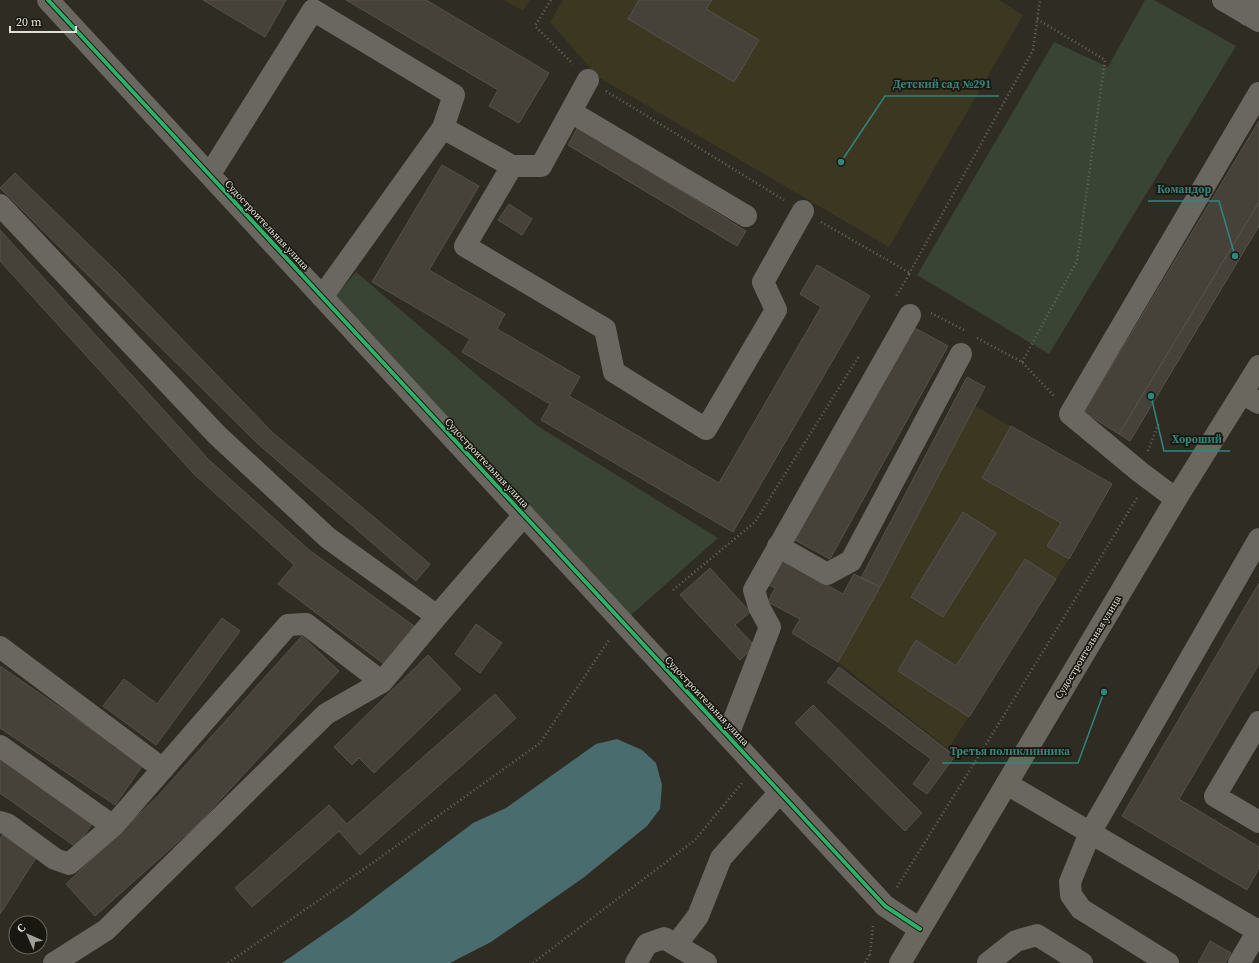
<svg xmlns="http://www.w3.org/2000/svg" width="1259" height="963" font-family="'Source Serif 4',serif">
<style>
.built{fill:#3c3720}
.green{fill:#394434}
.water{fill:#496c6f}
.building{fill:#464139;stroke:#55524a}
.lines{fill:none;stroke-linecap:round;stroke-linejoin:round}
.path{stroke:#6b6863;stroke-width:2.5;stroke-dasharray:1 3;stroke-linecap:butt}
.minor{stroke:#6a6761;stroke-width:22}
.major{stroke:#6a675f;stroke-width:22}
.cycleway-casing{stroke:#191810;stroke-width:6}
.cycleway{stroke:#2db169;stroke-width:4}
.labels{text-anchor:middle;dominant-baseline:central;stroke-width:3.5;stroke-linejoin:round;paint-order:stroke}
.street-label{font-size:10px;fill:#e2e0d5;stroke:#191810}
.leader{fill:none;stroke:#2f867d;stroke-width:1.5}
.callout-dot{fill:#2f867d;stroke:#191810;stroke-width:1.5}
.callout-label{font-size:11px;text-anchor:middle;font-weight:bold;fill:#2f867d;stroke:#191810;stroke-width:3.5;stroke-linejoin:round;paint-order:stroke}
</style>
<rect width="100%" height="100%" fill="#2f2c23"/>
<path class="built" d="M504 0H530L523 11Z
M563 0H999L1023 15 889 247 598 77 550 22Z
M975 406 1112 484 1069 559 948 749 838 662 880 587Z"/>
<path class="green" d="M1145 0H1154L1236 46 1049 354 917 275 1054 42 1108 67Z
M356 272 536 425 718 538 631 615 333 299Z"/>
<path class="water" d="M617 739 642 750 656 763 662 785 660 809 647 826 583 878 491 942 450 963H282L353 914 473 823 506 808 596 744Z"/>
<path class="building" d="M203 0H286L265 37Z
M346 0H426L549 73 519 123 489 106 498 90Z
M639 0H712L706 9 759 40 734 82 628 19Z
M1259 121V202L1119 434 1084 412Z
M578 127 746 231 737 246 568 145Z
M442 165 479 186 429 270 505 314 497 329 580 377 569 396 719 483 821 307 800 294 817 265 870 296 733 532 541 420 550 404 462 352 470 339 372 282Z
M15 173 117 272 273 433 430 564 416 581 257 443 0 188Z
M1259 202V226L1130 441 1119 434Z
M509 204 532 219 522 235 498 220Z
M0 230 209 460 309 550 414 626 384 664 278 584 294 565 194 474 0 261Z
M913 327 948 346 830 559 795 540Z
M967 377 985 387 880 587 861 578Z
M1011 426 1112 484 1069 559 1047 546 1061 523 982 478Z
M963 512 996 533 943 617 911 597Z
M1025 559 1056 579 969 717 898 671 916 640 956 666Z
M782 561 843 594 854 574 880 587 838 662 792 633 800 619 768 602 775 588 769 585Z
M710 568 750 612 735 625 755 646 740 660 680 595Z
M1259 583V664L1179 799 1259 847V868L1247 890 1122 816Z
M222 618 240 631 156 745 103 706 124 679 157 704Z
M476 624 502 643 480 673 455 654Z
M302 636 339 671 198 824 95 916 66 884 157 797Z
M428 655 461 689 374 773 359 758 352 765 334 747Z
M0 666 143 765 115 805 0 728Z
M839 667 955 756 927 794 913 784 931 759 827 682Z
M495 694 516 718 360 855 339 831 252 907 235 888 329 805 347 824Z
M813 705 922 813 905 831 795 723Z
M0 758 92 824 76 847 0 793Z
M2 835 36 858 0 914V839Z
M1210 941 1231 953 1225 963H1198Z"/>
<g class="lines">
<path class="path" d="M551 0 535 26 573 64
M606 91 784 200
M821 222 910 273 895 298
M909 274 1033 50 1040 0
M931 313 966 331
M977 338 1022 362 1055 397
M1022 362 1077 261 1105 60 1037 19
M1148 451 1159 422
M673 590 755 522 859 356
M897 887 998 725 1137 498
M870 955 873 926 872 924
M228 963 371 864 540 743 609 640
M533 963 695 840 742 783
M865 963 870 953"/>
<path class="minor" d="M48 0 885 906 920 929
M1223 0 1259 21
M1248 15 1257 0
M571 112 746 216
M443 128 512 166 465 246 605 329 614 372 706 429 776 310 763 282 803 211
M512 166H541L588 80
M210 174 313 10 454 95 443 128 322 297
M0 205 217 435 328 538 437 616
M1243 394 1259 403
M1176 499 1140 472 1070 414 1259 93
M778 546 827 574 851 561 961 354
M0 647 163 769
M1259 722 1215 796 1259 822
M728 735 770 627 759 607 754 590 910 315
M0 746 113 826 288 625 306 624 382 682
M1007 784 1258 931
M0 822 7 824 55 859 69 864 113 826
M676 945 698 916 721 858 780 792
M54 963 106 930 326 714 382 682 437 616 524 515
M636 963 647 944 664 938 706 963
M988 963 1016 941 1037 935 1082 963
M1168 963 1081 909 1071 895 1070 882 1090 833 1259 539
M1239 963 1259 929"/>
<path class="major" d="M900 963 1176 499 1259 366"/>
<g class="cycleway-casing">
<path id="cycleway" d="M48 0 885 906 920 929"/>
</g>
<use href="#cycleway" class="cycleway"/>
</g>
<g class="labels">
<g class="street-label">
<text transform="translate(267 225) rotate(47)">Судостроительная улица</text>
<text transform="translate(487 463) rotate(47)">Судостроительная улица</text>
<text transform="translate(1088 647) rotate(-59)">Судостроительная улица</text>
<text transform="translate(707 701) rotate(47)">Судостроительная улица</text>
</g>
</g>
<path class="leader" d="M841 162L885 96H999M1235 256L1219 201H1148M1151 396L1164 451H1230M1104 692L1078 763H942"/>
<g class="callout-dot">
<circle cx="841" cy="162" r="4"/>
<circle cx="1235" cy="256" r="4"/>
<circle cx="1151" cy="396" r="4"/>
<circle cx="1104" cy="692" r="4"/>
</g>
<g class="callout-label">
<text x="942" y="88">Детский сад №291</text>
<text x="1184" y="193">Командор</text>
<text x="1197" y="443">Хороший</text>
<text x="1010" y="755">Третья поликлинника</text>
</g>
<g transform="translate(28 935) rotate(315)"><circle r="19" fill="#191810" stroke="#69685f"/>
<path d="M0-3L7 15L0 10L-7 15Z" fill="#a3a197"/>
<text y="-6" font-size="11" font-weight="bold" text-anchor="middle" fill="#e2e0d5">С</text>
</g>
<path d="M10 26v6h66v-6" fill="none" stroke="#e2e0d5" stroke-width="2"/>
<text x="16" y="26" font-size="12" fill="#e2e0d5" stroke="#191810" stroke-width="3" paint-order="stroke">20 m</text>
</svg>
